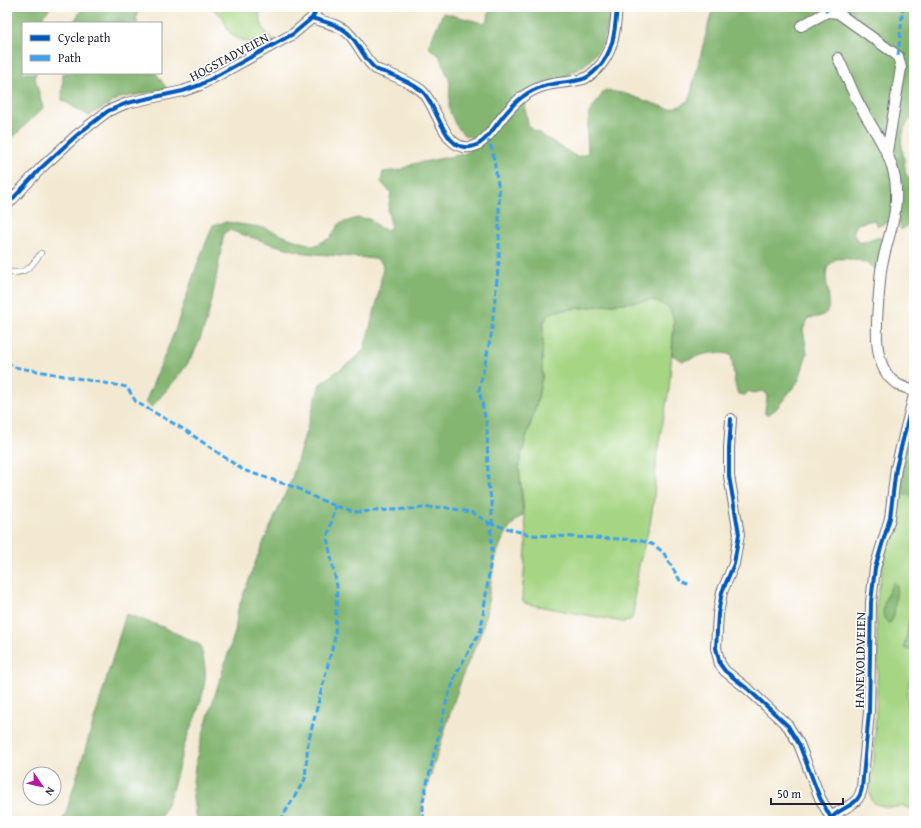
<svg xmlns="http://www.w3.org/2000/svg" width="921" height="828" font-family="'Gentium Book Plus',serif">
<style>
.green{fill:#a6d584;stroke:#647c60}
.forest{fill:#84b672;stroke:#536c56}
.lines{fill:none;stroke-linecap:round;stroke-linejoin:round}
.service-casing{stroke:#6b6870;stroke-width:6}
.minor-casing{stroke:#6b6870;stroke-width:12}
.service{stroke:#fff;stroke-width:5}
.minor{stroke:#fff;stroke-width:10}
.quiet{stroke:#3ea2ec;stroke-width:3;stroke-dasharray:6 3;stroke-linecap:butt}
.cycleway-casing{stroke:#fff;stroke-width:6}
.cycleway{stroke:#0057b8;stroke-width:4}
.labels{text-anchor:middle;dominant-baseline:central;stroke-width:3;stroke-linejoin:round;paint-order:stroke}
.street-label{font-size:13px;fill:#22223b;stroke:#fff}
</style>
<rect width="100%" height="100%" fill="#fff"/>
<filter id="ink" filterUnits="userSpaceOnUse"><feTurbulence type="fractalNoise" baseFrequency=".025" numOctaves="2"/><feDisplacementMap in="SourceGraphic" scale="8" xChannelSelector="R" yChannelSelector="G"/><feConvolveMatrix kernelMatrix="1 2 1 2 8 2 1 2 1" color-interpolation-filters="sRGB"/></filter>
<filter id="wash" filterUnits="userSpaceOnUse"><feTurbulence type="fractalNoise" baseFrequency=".012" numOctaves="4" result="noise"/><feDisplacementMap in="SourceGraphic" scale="16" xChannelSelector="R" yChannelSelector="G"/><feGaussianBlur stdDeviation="0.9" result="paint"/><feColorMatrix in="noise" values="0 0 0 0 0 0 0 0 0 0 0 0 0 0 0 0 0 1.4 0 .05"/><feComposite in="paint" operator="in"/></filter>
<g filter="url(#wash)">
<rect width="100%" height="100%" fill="#f3e9d2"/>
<path class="green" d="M210 7H258C261 23 261 30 275 40L260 48 235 37 229 32 223 17Z
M650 300C665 303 671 306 674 322L669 390 657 452 654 499 650 524 639 565 635 592 634 613 632 618 629 621 623 622 527 604 523 602 522 596 526 549V530L519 466 522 452 537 402 542 378 543 324C546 317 549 314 555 311Z
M898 493 905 494 914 497V602L908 625 905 649H914V677L910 679 907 692 908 718 914 724V810L903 806 900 807H885L874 803 871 800 870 792 874 756 878 660 876 606 886 545Z"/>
<path class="forest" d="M7 7H51L43 16V23H23V73H36L35 78 43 108 7 143Z
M83 7H138L136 19 138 23H73Z
M489 7H613C609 19 607 31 602 43 590 72 552 81 526 91L524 104 529 127 577 157 588 153 587 134 589 113 605 90 626 94 669 109 681 106 689 100 713 7H914V114L905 126 901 140 906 174 914 183V219L911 223 901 230 898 217 887 223 878 226 874 220 857 224 853 234 860 243 874 238H881L883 245 878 267 874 269C865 259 848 258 835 259 833 262 828 266 827 269 822 289 844 318 808 318L803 330 807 353 799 380 777 408 768 415 765 414C764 407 768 401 767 394L763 391 753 393 749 391 745 395 738 394C733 382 734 368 731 355 712 349 700 356 683 361L672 355 674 322 672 314 669 308 659 302 650 300 555 311C549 314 546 317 543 324L542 378 537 402 522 452 519 466 523 515C513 522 506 532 501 543 490 566 490 602 483 627 478 644 469 658 463 675 452 705 443 737 433 768 428 784 420 803 422 821H196L192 790 196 759 208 717 235 632 238 609 260 550 291 481 320 384 357 357 364 348 377 302 383 268 382 263 376 259 305 253 275 245 229 230 224 233C216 275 212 321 191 358 182 374 164 392 152 407L145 403 174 333 197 265 213 225 226 222 265 228 289 238 314 246 330 238 339 224 357 218 370 219 380 228 387 230 391 226 388 210 391 193 381 182 383 172 400 170 413 164 464 154 477 145 475 138 464 135 455 124 449 109 450 82 439 55 428 47 443 13 483 23 488 20Z
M63 73H156L167 89 120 98 89 116 62 100Z
M914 417V497L905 494 901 488 897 477Z
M894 582 897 585 894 615 891 622 889 623C876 616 888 591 894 582Z
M914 602V649H905L904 646Z
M126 614 163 627 200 645C204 659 207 672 204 687 201 705 193 722 186 740 177 767 174 797 158 821H60L65 816Z"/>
</g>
<g filter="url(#ink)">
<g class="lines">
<g class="service-casing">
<path id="service" d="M7 272C26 275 31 267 41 253"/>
</g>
<g class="minor-casing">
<path id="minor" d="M312 18C324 22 338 24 348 33 359 43 364 60 376 69 379 71 384 72 387 73 400 78 412 83 422 91 438 105 444 156 474 146 486 143 497 123 505 114 516 101 527 91 544 86 556 82 570 83 583 79 588 78 593 73 597 69 614 52 615 30 617 7
M801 26 827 12 838 13 898 56 901 68 887 152
M838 58C845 72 850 86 857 100 870 126 890 149 895 179 900 211 888 235 882 265 880 274 880 284 879 293 877 320 870 366 897 384 902 387 909 389 914 391
M7 205 41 168 77 135 108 111 127 103 183 91 200 85 293 34 312 18 318 7
M731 419 729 448V476L739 534 734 564 722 592 718 614 716 648 720 664 725 671 749 690 788 726 799 744 820 798 831 818
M829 821C840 805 858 809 862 788L869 712 871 602 875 568 890 518 896 468 914 395"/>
</g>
<use href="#service" class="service"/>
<use href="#minor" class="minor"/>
<path class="quiet" d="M825 7 827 12
M898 56 903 7
M486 137 492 149 499 190V260L491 336 479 390 487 426 488 484 492 503V529
M7 362 14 367 127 387 136 402 185 430 243 470 297 488 318 499 336 506 357 512 442 507 471 512 488 522 491 533 492 552 481 630 456 674 446 703 423 801V821
M489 523 530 535 639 540 654 545 663 552 681 582 690 586
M280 821 305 779 308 743 335 637 337 586 327 538 336 506"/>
<g class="cycleway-casing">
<path id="cycleway" d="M312 18C324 22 338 24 348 33 359 43 364 60 376 69 379 71 384 72 387 73 400 78 412 83 422 91 438 105 444 156 474 146 486 143 497 123 505 114 516 101 527 91 544 86 556 82 570 83 583 79 588 78 593 73 597 69 614 52 615 30 617 7
M7 205 41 168 77 135 108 111 127 103 183 91 200 85 293 34 312 18 318 7
M731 419 729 448V476L739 534 734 564 722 592 718 614 716 648 720 664 725 671 749 690 788 726 799 744 820 798 831 818
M829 821C840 805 858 809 862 788L869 712 871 602 875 568 890 518 896 468 914 395"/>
</g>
<use href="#cycleway" class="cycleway"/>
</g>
</g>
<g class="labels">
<g class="street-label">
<text transform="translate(229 57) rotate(-28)">HOGSTADVEIEN</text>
<text transform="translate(860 660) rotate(-89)">HANEVOLDVEIEN</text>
</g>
</g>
<rect width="921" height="828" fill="none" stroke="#fff" stroke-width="24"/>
<rect x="22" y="22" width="140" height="52" fill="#ffffff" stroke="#a7a7b1"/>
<rect x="30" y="35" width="20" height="6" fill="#0057b8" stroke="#a7a7b1"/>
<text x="58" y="42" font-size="12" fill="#22223b">Cycle path</text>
<rect x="30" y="55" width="20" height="6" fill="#3ea2ec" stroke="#a7a7b1"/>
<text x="58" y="62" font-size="12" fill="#22223b">Path</text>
<g transform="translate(42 786) rotate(124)"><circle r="19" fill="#ffffff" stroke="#a7a7b1"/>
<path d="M0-3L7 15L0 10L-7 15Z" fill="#b5179e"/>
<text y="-6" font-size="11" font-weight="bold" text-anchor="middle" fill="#22223b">N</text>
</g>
<path d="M771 798v6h72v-6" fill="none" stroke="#22223b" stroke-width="2"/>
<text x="777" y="798" font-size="12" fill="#22223b" stroke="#ffffff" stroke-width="3" paint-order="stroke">50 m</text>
</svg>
